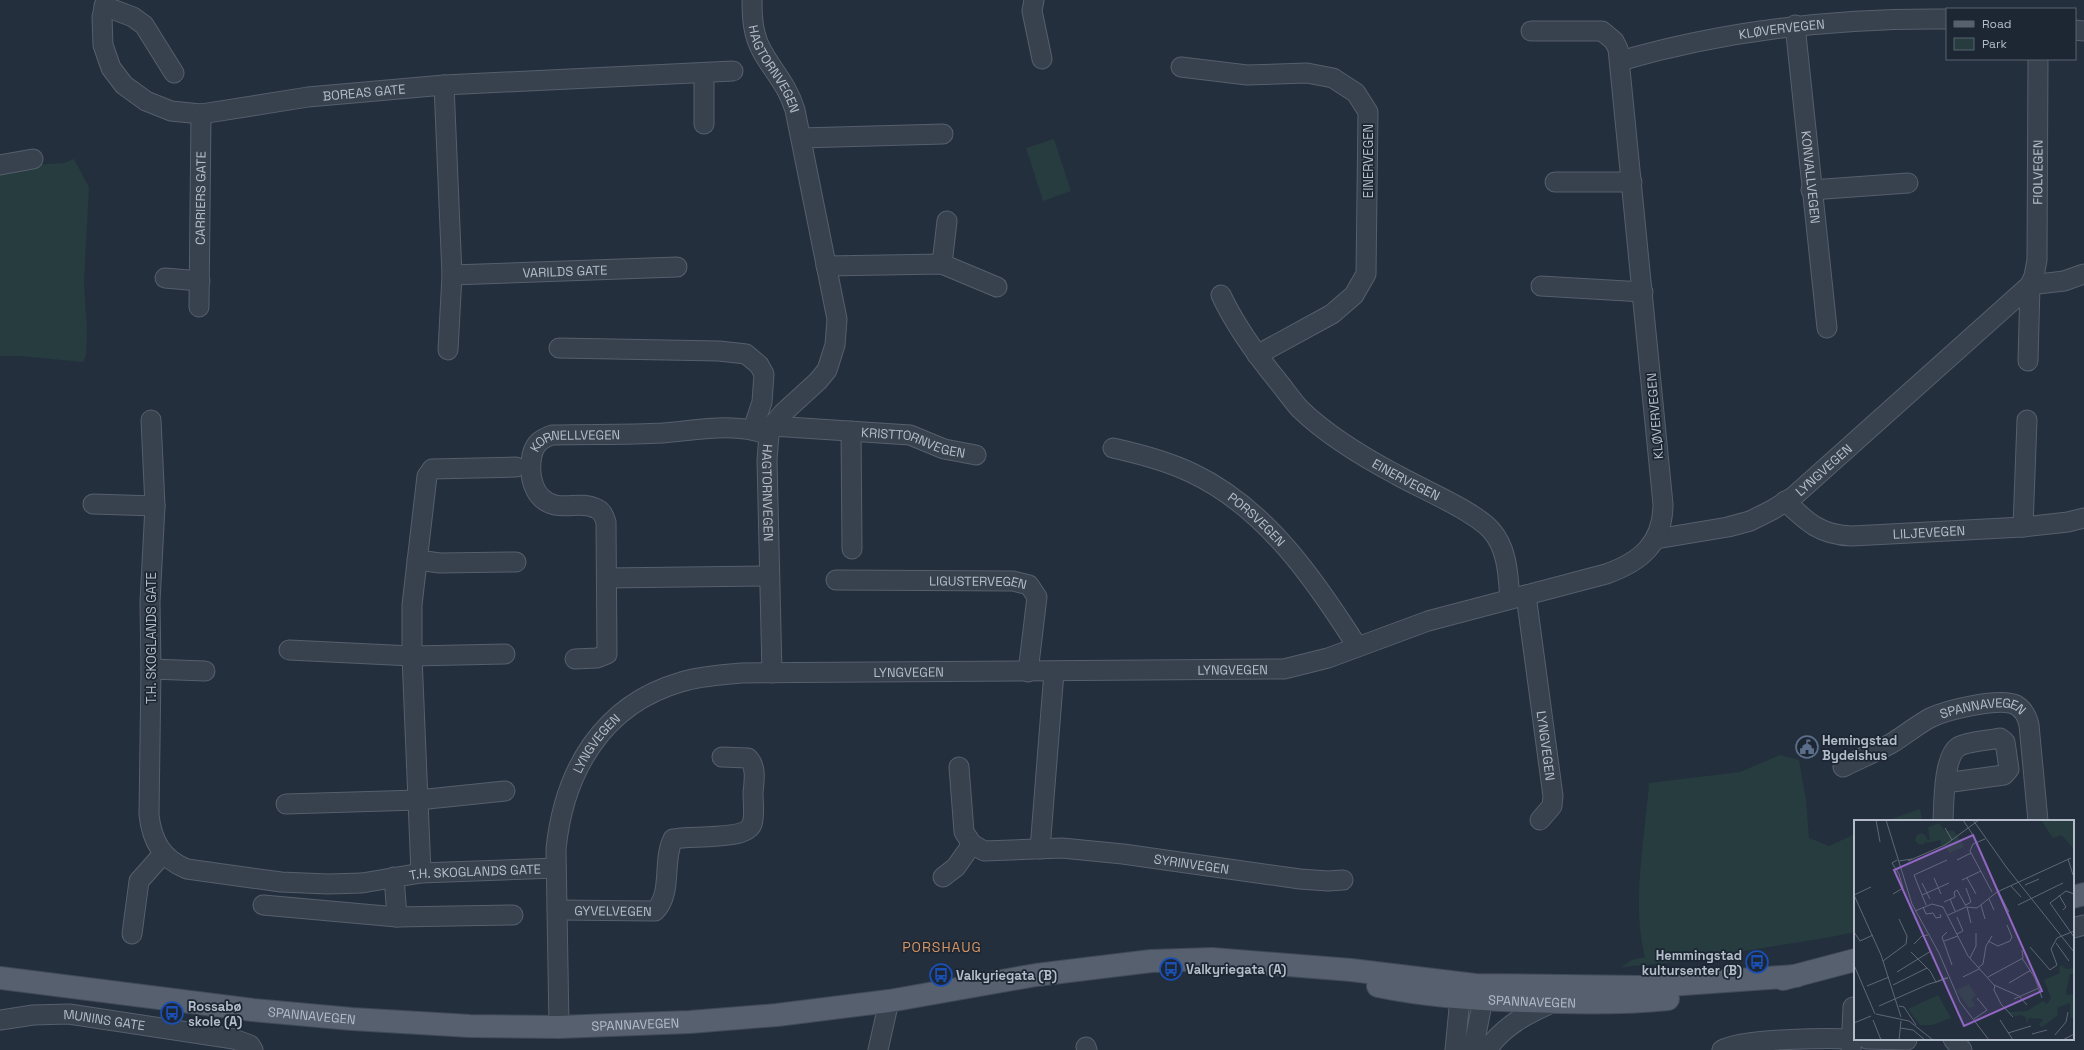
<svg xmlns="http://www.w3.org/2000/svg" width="2084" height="1050" font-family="'Space Grotesk',sans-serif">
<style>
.green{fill:#263c3f}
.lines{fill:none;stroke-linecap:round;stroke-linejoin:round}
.minor-casing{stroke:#565f6c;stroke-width:21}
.major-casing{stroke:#414a57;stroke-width:24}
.minor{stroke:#38414e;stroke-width:19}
.major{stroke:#56606e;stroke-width:22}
.labels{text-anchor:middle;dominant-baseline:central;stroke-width:3.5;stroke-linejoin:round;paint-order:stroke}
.street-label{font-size:13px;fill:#b4bcc9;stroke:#1d2633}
.poi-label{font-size:13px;font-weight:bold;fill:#b4bcc9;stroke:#1d2633;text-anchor:start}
.neighbourhood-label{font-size:14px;letter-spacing:1px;fill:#d59563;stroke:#1d2633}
.inset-road{fill:none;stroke:#5e6776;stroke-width:1}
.view{fill:#9266c3;fill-opacity:0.15;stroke:#9266c3;stroke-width:2}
.inset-edge{fill:none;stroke:#b4bcc9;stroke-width:2}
</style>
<rect width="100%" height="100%" fill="#242f3e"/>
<path class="green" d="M1054 139 1071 191 1043 201 1026 148Z
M74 159 89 187 84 283 87 330 86 355 83 362 20 356H0V167L64 163Z
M1780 755 1799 760 1806 800 1809 838 1829 846 1855 834V932L1831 937 1676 962 1621 967 1632 960 1645 957C1631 904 1645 838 1649 783L1740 772Z
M1920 809 1922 821H1886Z"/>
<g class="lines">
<g class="minor-casing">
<g id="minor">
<path id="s1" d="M106 0 102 17 103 45 111 68 124 85 146 101 171 111 201 114 308 97 444 85 733 71"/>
<path id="s2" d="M752 0C752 18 753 35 762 51 774 73 787 84 795 110L837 319 835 345 827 370 818 381 783 413 772 426 769 435 767 460 772 673"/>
<path d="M1034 0 1032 11 1042 59"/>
<path d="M104 6 133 17 144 25 174 73"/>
<path id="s3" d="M1795 25 1827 328"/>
<path d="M2075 30 2084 31"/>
<path id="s4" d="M1620 61C1726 30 1837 18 1947 19"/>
<path d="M1181 67 1247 75 1307 73 1333 78 1356 93 1368 112 1366 274 1354 295 1332 314 1257 355"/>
<path d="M704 73V124"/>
<path d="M444 85 452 275 448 350"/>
<path d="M801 138 943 134"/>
<path d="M0 165 33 159"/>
<path d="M1555 182H1632"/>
<path d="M1811 190 1908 183"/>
<path d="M942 264 947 221"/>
<path d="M826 266 942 264 997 287"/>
<path id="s5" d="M452 275 677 267"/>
<path d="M165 278 200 281"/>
<path d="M1541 286 1643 292"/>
<path id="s6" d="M1221 295C1236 327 1255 353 1277 380 1285 390 1292 400 1300 409 1328 436 1363 457 1397 475 1422 489 1474 511 1491 530 1508 549 1508 576 1510 599"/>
<path id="s7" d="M199 307 201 114"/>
<path d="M559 348 719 351 746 354 759 365 764 374 762 402 753 429"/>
<path id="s8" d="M2028 361 2030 285 2034 276 2037 260 2038 59"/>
<path id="s9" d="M151 420 155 506 150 602 151 669 149 815C152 841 162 859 187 869L281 882 328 884 362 883 421 873 556 868"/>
<path id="s10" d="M772 426 910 435 944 449 976 455"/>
<path d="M851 431 852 549"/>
<path id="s11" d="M1113 448C1140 454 1167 461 1192 473 1266 508 1315 580 1357 646"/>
<path id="s12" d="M1785 501C1807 522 1820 535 1852 536L2023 527 2068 522 2084 518"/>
<path d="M93 504 155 506"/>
<path d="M2023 527 2027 420"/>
<path id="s13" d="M1656 539 1728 527 1750 521 1772 510 1793 497 2030 285 2064 281 2084 274"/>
<path d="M417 560 440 563 516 562"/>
<path d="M607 578 769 576"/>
<path id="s14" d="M836 580 1013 581 1029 585 1037 597 1028 672"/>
<path id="s15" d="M1526 595 1553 796 1552 806 1540 820"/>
<path d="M289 650 412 656 505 654"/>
<path id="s16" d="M575 659 597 658 607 654 606 522C604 516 602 510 595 508 583 502 568 508 555 505 533 500 528 475 532 455 535 443 541 439 552 435 589 434 626 435 663 433 699 430 734 422 769 435"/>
<path d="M151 669 205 671"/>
<path id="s17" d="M959 767 964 832 972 844 984 851 1062 848 1123 854 1300 879 1328 881 1343 880"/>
<path id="s18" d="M1843 767C1859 759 1876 752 1892 743 1905 735 1917 725 1930 718 1946 710 2000 697 2016 705 2024 710 2027 716 2029 725L2038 821"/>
<path d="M286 804 418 800 505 791"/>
<path d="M1943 821C1944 803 1943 758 1958 747 1965 742 1991 740 2000 738L2005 742 2009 769 2004 775 1945 783"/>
<path d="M1040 849 1054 672"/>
<path d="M421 873 412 656V605L427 476 432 469 516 467"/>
<path d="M394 877 397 917"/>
<path d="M943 877 956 867 972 844"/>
<path d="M263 905 397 917 513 915"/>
<path id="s19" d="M557 910 655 911C673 893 662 861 673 839 689 835 746 841 752 824 755 816 753 802 753 793 754 782 757 767 748 758L722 757"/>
<path d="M2073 928 2084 925"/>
<path d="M132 934 139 881 163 854"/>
<path id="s20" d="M0 1020 33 1015 69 1014 234 1039 250 1045 253 1050"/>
<path id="s21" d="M559 1027 556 849C564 771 602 705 681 682 700 676 721 675 741 673L1284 669 1328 658 1428 621 1606 574C1640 562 1663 544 1663 504L1618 49 1614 41 1602 31H1531"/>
<path d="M1867 1039 1907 1040"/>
<path d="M1953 1039 1962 1050"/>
<path d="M1086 1047 1087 1050"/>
<path d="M878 1050 889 1001"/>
<path d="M1455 1050 1460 998 1475 985 1483 999 1473 1050"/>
<path d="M1487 1050C1503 1026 1527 1014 1552 1003"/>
<path d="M1722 1050C1741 1038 1830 1038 1855 1039"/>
<path d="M1851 1050 1853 1007"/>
</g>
</g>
<g class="major-casing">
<g id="major">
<path d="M2073 897 2084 894"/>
<path id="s22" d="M0 978 253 1010 352 1019 470 1026 559 1027 690 1022 777 1015 889 1001 1036 975 1151 961 1212 959 1351 970 1475 985 1641 987 1796 976"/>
<path d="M1783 979 1855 960"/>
<path id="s23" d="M1378 986C1426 996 1474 999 1523 1001 1572 1003 1620 1004 1668 999"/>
</g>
</g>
<use href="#minor" class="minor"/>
<use href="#major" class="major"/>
</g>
<defs>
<g id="civic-ring" transform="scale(1.15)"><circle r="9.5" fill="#1d2633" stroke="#5c6f8a" stroke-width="1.5"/><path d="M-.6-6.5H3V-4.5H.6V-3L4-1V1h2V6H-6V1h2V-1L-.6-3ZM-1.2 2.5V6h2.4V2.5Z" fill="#5c6f8a"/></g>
<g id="bus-ring" transform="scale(1.15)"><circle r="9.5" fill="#1d2633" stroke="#1a4fb4" stroke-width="1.5"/><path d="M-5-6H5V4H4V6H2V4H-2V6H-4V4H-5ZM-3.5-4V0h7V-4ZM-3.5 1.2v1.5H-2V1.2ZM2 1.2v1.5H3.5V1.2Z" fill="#1a4fb4"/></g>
</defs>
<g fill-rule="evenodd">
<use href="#civic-ring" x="1807" y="747"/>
<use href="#bus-ring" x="1757" y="962"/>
<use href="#bus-ring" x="1171" y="969"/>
<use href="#bus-ring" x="941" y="975"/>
<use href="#bus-ring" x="172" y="1013"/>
</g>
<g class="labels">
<g class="street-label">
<text stroke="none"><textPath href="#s4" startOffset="165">KLØVERVEGEN</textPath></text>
<text stroke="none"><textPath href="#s2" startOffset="74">HAGTORNVEGEN</textPath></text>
<text stroke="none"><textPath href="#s1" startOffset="340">BOREAS GATE</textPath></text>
<text transform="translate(1368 161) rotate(-90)">EINERVEGEN</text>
<text stroke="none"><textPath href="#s8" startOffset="190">FIOLVEGEN</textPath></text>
<text stroke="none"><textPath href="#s3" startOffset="153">KONVALLVEGEN</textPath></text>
<text stroke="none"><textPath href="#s7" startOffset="109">CARRIERS GATE</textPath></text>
<text stroke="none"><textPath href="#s5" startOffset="113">VARILDS GATE</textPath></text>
<text transform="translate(1655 416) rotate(-95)">KLØVERVEGEN</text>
<text stroke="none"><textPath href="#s10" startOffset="143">KRISTTORNVEGEN</textPath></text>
<text stroke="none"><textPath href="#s16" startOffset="336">KORNELLVEGEN</textPath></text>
<text stroke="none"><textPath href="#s13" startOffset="186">LYNGVEGEN</textPath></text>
<text stroke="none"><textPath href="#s6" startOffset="267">EINERVEGEN</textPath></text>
<text stroke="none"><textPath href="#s2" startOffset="532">HAGTORNVEGEN</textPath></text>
<text stroke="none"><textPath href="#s11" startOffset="163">PORSVEGEN</textPath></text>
<text stroke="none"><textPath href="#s12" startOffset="155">LILJEVEGEN</textPath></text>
<text stroke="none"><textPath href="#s14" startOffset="142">LIGUSTERVEGEN</textPath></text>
<text transform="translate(151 638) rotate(-90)">T.H. SKOGLANDS GATE</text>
<text stroke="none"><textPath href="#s21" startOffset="953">LYNGVEGEN</textPath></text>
<text stroke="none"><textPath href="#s21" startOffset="629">LYNGVEGEN</textPath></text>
<text stroke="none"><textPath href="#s18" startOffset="155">SPANNAVEGEN</textPath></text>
<text stroke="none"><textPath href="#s21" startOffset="293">LYNGVEGEN</textPath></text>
<text stroke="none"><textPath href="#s15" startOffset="152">LYNGVEGEN</textPath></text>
<text stroke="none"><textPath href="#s17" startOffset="302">SYRINVEGEN</textPath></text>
<text stroke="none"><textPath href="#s9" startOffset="755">T.H. SKOGLANDS GATE</textPath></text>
<text stroke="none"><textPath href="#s19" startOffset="56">GYVELVEGEN</textPath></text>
<text stroke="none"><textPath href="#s23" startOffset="155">SPANNAVEGEN</textPath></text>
<text stroke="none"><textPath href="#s22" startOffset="314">SPANNAVEGEN</textPath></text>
<text stroke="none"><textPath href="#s20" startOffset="105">MUNINS GATE</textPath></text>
<text stroke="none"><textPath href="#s22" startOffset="638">SPANNAVEGEN</textPath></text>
</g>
<g class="poi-label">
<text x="1822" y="740">Hemingstad<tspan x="1822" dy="15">Bydelshus</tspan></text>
<text x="1742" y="955" text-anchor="end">Hemmingstad<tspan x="1742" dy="15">kultursenter (B)</tspan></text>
<text x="1186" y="969">Valkyriegata (A)</text>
<text x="956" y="975">Valkyriegata (B)</text>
<text x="188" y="1006">Rossabø<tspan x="188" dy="15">skole (A)</tspan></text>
</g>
<g class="neighbourhood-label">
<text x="942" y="947">PORSHAUG</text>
</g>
</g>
<g transform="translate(1854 820)">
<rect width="220" height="220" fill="#242f3e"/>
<path d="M187 0H220V29L207 15 199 18ZM85 3 91 11H100L110 26 108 28 95 33 91 25 87 26 86 20 72 23V19L76 20 74 7ZM61.5 19a5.5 5.5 0 1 1 11 0a5.5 5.5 0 1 1-11 0ZM208 145 212 149 220 148V154H216L212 171 213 175 220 174V198H216V183L203 188 204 195 188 207 185 205 189 199 175 198 173 204 172 198 167 195 160 196 154 192 173 191 189 181 193 184 197 178 190 160 206 153 205 147ZM115 164 122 175 117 180 122 186 115 188 102 170ZM84 175 97 198 78 205H66L54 189Z" fill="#263c3f"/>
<path class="inset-road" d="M22 0 26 22M32 0 58 84 85 133 106 182M109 0 119 15M119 0 153 48 220 132M91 8 98 20M131 19 119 24 116 31 138 72M214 39 219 55M103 40 117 33M45 41 58 39M54 41 91 25 125 0M80 58 87 74M113 58 122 74M108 60 127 51M68 63 76 79M171 65 185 59M157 66 167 77M112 68 117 82 112 85M144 71 155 92M39 74 49 68 45 54 38 43 43 40M220 74 212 71 196 83 220 117M0 75 27 135 47 197M0 75 17 67M68 75 95 63M205 75 212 87 209 90M96 79 101 91M135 79 140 90M90 82 101 77 100 72 103 70 112 86M72 85 60 55 93 40M127 85 131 99M164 85 209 63M69 87 72 94 79 93 82 98 87 97 86 94M113 87 117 103M61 91 78 84 89 87 114 136 140 165 165 176 173 185M94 95 112 87 123 88 143 72 217 38M0 112 6 121 19 115M93 112 88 117 98 145M103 114 109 111 103 97M90 121 104 116M134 121 144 126 156 121 158 117 153 105M202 123 215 141M60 124 68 116 74 115M176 127 196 150 203 145 197 129 203 118 220 111M57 132 76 151 82 162M116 138 122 126V113M168 138 181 158 188 178M29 141 52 124 53 116 45 99M0 145 21 194M124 148 129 144 132 126 138 116M43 152 77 131M109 157 125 149M134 157 169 138 168 130M155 163 177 150M39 165 73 148M141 165 140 170 147 184 159 197M13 166 35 157M160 179 185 168M106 182 135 220M25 186 75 164 82 162 91 158H94L82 162M45 186 50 187 62 205M22 194 55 201 79 220M120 199 133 190 123 178M19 200 27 220M146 200 159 220M0 203 17 196M46 208 59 210 71 220M154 213 177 206M178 214 193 210M201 215 212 202 214 192M45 220 47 201M209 220 220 214"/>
<path class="view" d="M119 15 188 171 110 206 40 50Z"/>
<rect width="220" height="220" class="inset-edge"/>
</g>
<rect x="1946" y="8" width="130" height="52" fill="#1d2633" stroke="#59626f"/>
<rect x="1954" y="21" width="20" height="6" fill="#56606e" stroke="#59626f"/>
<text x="1982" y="28" font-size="12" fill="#b4bcc9">Road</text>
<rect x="1954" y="38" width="20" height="12" fill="#263c3f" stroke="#59626f"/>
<text x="1982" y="48" font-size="12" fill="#b4bcc9">Park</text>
</svg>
